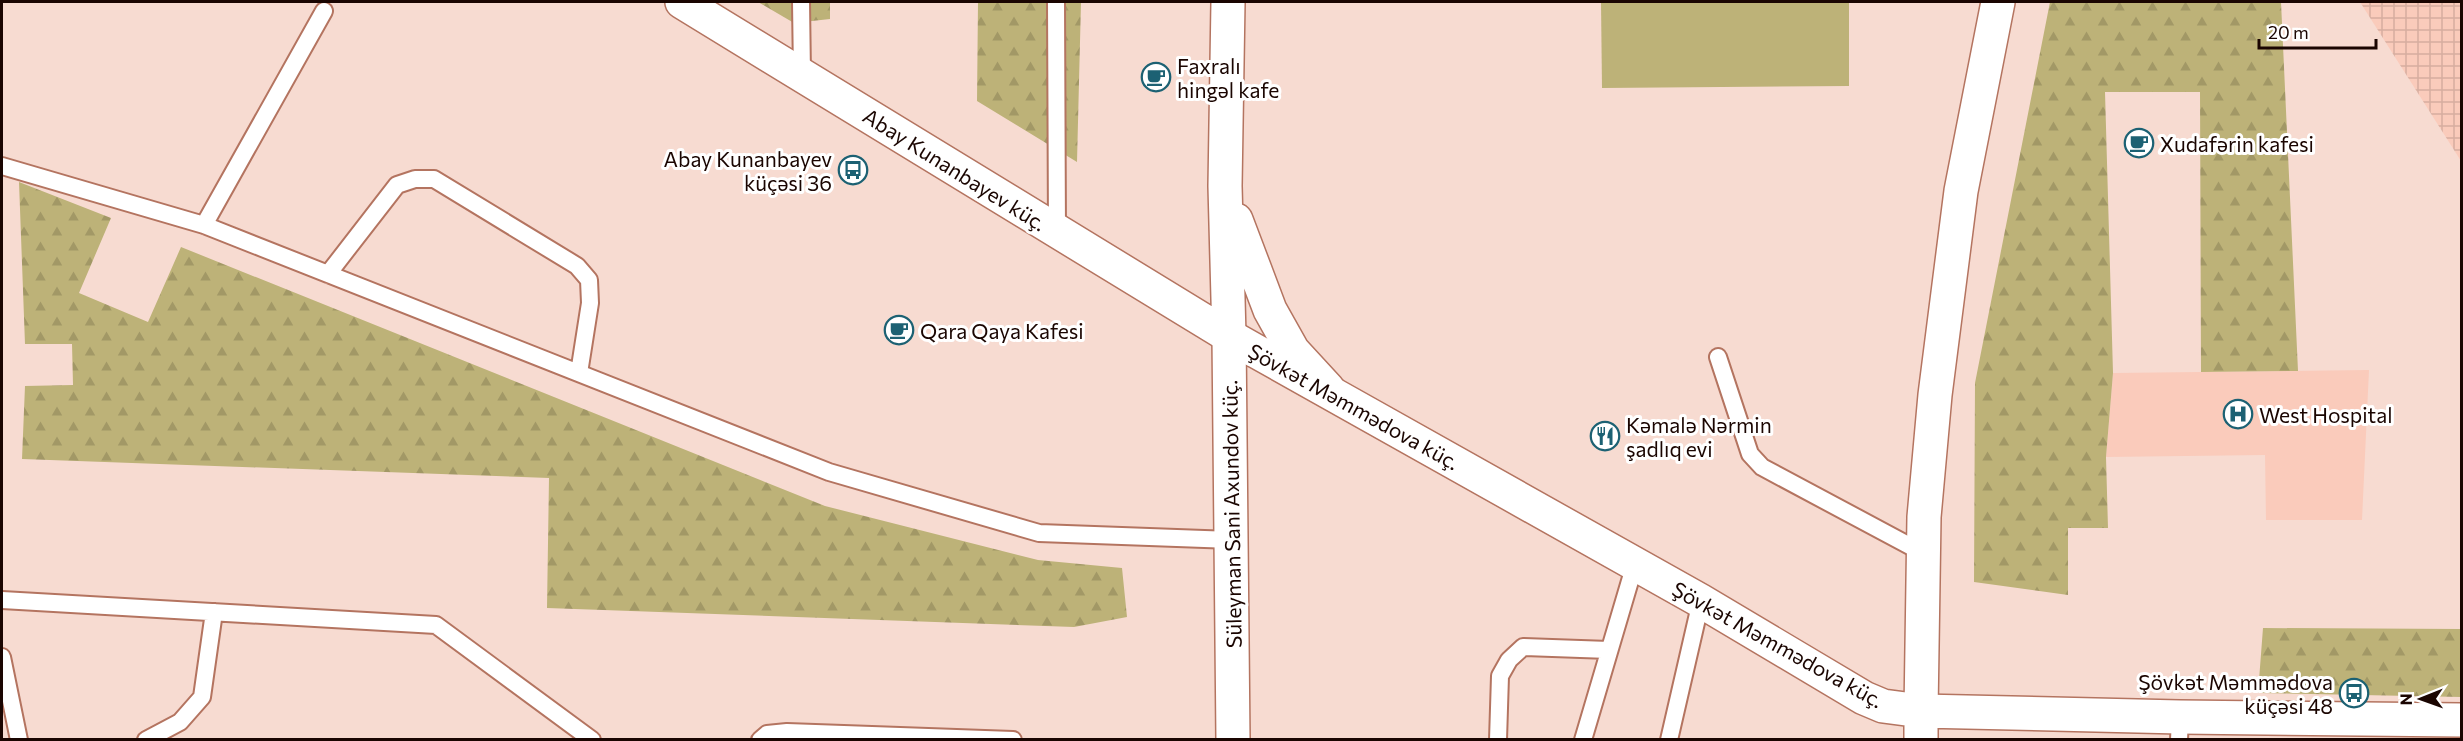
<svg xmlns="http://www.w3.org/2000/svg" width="2463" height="741" font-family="Commissioner,sans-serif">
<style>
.built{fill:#facbbb}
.industrial{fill:url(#industrial-grid)}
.forest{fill:url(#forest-firs)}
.park{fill:#bdb278}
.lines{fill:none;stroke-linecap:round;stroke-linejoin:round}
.service-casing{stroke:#b47460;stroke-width:20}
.minor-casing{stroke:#b47460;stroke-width:36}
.tertiary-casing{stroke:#b47460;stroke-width:36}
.secondary-casing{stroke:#b47460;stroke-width:36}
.service{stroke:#fff;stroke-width:16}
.minor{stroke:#fff;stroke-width:33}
.tertiary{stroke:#fff;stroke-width:33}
.secondary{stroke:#fff;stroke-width:33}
.labels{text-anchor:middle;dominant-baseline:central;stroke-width:6;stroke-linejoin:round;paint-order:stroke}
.poi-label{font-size:21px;fill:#1a0501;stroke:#fff;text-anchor:start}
.street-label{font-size:21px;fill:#1a0501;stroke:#fff}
</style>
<defs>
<pattern id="industrial-grid" width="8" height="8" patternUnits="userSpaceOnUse" patternTransform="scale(1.5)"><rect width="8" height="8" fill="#facbbb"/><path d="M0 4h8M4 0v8" fill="none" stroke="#d6ad9f"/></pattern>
<pattern id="forest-firs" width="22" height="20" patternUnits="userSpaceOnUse" patternTransform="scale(1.5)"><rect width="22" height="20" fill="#bdb278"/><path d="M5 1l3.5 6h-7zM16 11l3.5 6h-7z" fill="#a29866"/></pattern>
</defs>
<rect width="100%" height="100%" fill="#f7dbd1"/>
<path class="built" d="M2369 370 2362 520H2266L2265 455 2106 457 2113 373Z"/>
<path class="industrial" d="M2360 2H2461V161Z"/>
<path class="forest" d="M758 2H830V19L794 23Z
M978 2H1081L1077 162 977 101Z
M2050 2H2281L2298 371 2201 372 2200 92H2105L2113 373 2106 457 2108 528H2068V595L1974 582 1975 383Z
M19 182 111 218 79 293 148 322 181 247 825 506 1038 560 1122 568 1127 617 1074 627 547 608 549 478 22 459 25 386 73 385 72 344H25Z
M2263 628 2461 629V697L2258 693Z"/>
<path class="park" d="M1601 2H1849V86L1602 88Z"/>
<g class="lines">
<g class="service-casing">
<path id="service" d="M801 2 802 75
M1056 2 1057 232
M2 166 204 225 829 472 1039 533 1232 540
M204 225 324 11
M328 274 397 185 415 179H434L577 266 589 280 590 303 579 373
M1718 357 1750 454 1762 467 1923 553
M2 600 436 625 592 740
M2 657 19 740
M146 740 180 722 202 697 214 612
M760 740 767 734 787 732 1013 740
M1498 740 1500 676 1509 660 1523 647 1609 650
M1583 740 1635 564
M1669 740 1701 601
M2179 740 2180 717"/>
</g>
<g class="minor-casing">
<path id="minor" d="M1921 711 1924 517 1935 395 1961 191 1998 2"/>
</g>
<g class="tertiary-casing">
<path id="tertiary" d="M682 2 1229 336
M1228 2 1225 186 1229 336
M1236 220 1270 310 1293 351 1328 389"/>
</g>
<g class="secondary-casing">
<path id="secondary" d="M1229 336 1701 601 1864 698 1883 706 1921 711 2180 717 2462 720
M1229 336 1233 740
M1921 711V740"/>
</g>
<use href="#service" class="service"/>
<use href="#minor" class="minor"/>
<use href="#tertiary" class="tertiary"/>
<use href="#secondary" class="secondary"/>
</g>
<defs>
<g id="cafe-ring" transform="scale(1.5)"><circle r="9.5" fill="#fff" stroke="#1c6173" stroke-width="1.5"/><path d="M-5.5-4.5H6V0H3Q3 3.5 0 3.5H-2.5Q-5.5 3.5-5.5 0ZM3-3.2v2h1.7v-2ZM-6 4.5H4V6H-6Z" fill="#1c6173"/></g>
<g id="bus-ring" transform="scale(1.5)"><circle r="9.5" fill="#fff" stroke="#1c6173" stroke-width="1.5"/><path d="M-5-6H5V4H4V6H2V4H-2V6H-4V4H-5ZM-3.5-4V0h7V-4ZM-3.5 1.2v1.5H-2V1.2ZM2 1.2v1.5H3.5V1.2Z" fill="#1c6173"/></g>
<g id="hospital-ring" transform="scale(1.5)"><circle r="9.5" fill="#fff" stroke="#1c6173" stroke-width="1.5"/><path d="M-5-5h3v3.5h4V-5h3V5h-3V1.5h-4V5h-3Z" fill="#1c6173"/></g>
<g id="restaurant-ring" transform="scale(1.5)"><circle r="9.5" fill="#fff" stroke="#1c6173" stroke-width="1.5"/><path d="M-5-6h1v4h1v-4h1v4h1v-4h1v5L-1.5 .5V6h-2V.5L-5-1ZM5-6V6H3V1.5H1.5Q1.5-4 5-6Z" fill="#1c6173"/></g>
</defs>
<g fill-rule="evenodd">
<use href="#cafe-ring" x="1156" y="77"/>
<use href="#cafe-ring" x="2139" y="143"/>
<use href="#bus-ring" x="853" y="170"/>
<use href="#cafe-ring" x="899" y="330"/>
<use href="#hospital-ring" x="2238" y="414"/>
<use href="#restaurant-ring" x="1605" y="436"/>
<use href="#bus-ring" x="2354" y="693"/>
</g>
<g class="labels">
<g class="poi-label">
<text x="1177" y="65">Faxralı<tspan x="1177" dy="24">hingəl kafe</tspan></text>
<text x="2160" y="143">Xudafərin kafesi</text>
<text x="832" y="158" text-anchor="end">Abay Kunanbayev<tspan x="832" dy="24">küçəsi 36</tspan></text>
<text x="920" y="330">Qara Qaya Kafesi</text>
<text x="2259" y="414">West Hospital</text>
<text x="1626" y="424">Kəmalə Nərmin<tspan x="1626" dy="24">şadlıq evi</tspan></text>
<text x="2333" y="681" text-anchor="end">Şövkət Məmmədova<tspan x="2333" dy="24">küçəsi 48</tspan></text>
</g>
<g class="street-label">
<text transform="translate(955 169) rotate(32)">Abay Kunanbayev küç.</text>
<text transform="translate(1354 406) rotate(29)">Şövkət Məmmədova küç.</text>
<text transform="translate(1231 514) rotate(-91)">Süleyman Sani Axundov küç.</text>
<text transform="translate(1778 644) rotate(29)">Şövkət Məmmədova küç.</text>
</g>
</g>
<rect width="2463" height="741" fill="none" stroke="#1a0501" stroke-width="6"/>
<g transform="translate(2421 699) rotate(269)" stroke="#ffffff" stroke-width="4.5" paint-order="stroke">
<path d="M0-4.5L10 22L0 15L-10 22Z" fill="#1a0501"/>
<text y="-9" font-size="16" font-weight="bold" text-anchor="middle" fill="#1a0501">N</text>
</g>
<path d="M2259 39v9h117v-9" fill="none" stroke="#1a0501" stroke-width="3"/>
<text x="2268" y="39" font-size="18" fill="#1a0501" stroke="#ffffff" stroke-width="4.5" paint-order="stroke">20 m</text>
</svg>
